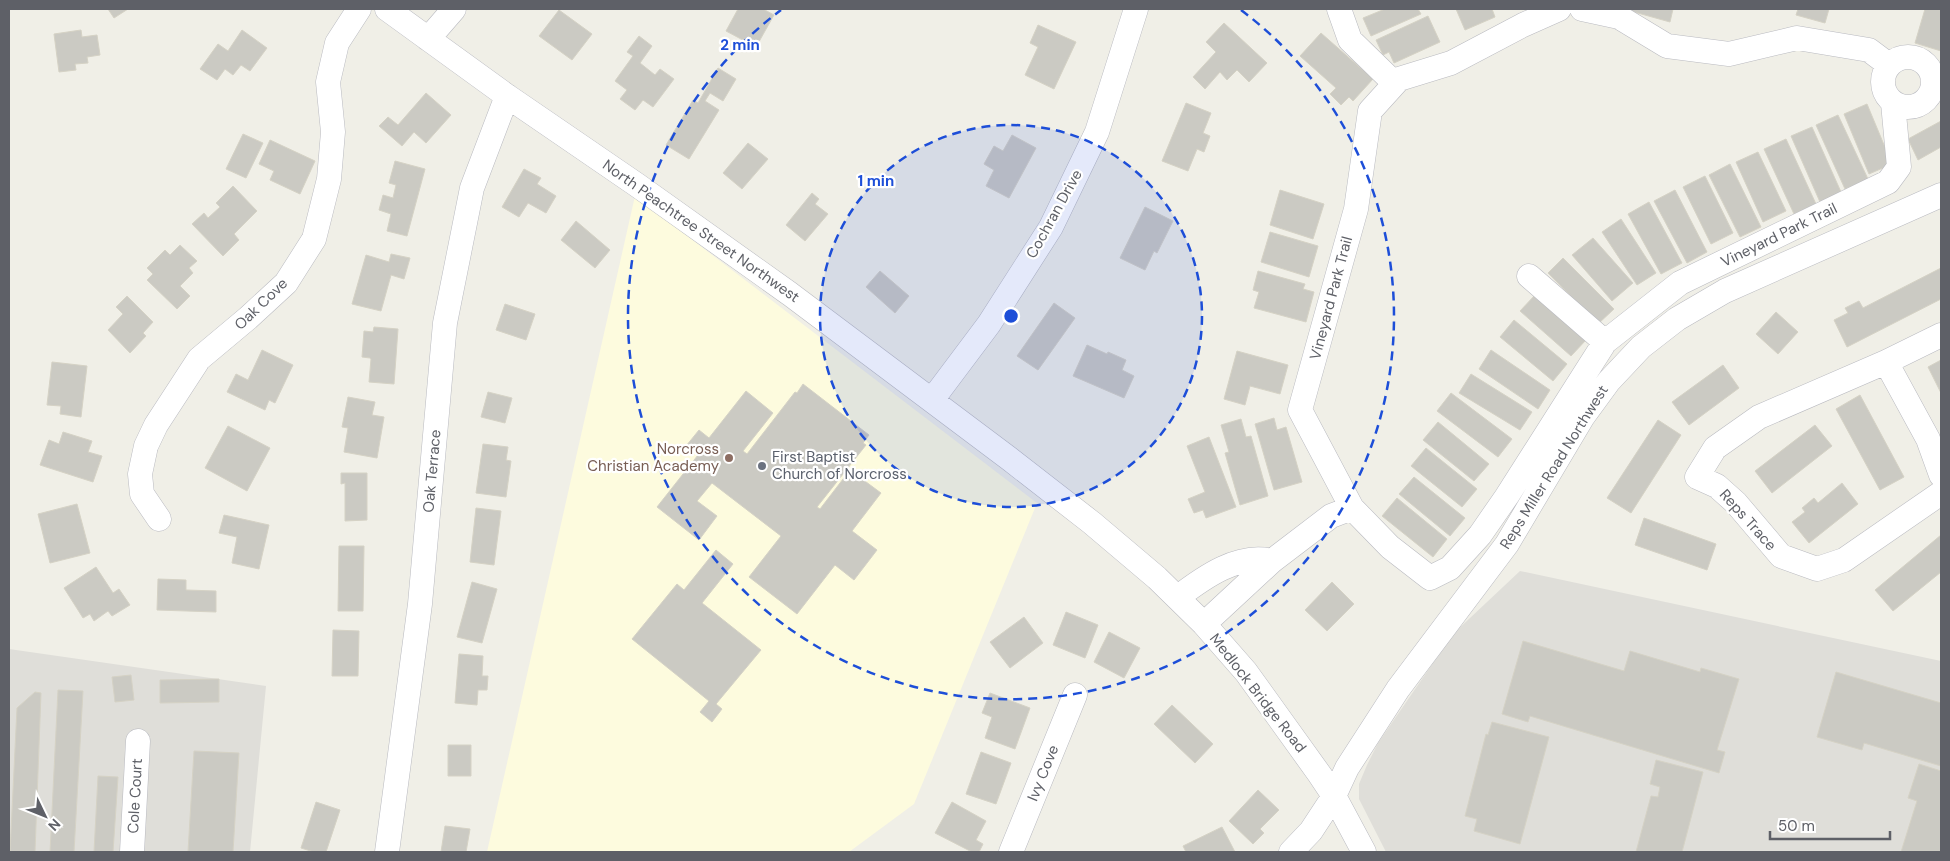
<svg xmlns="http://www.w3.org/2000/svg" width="1950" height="861" font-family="'DM Sans',sans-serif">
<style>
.commercial{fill:#fdfbde}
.industrial{fill:#dfded9}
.building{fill:#cbcac3;stroke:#d5d2c5}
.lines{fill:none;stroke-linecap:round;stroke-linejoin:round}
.minor-casing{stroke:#b9bac0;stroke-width:25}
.minor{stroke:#fff;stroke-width:24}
.ring{fill:none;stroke:#1d4ed8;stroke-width:2.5;stroke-dasharray:9 6}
.education-dot{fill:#8d6e63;stroke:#fff;stroke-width:2}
.worship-dot{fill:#6b7280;stroke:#fff;stroke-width:2}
.labels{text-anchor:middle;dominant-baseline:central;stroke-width:4.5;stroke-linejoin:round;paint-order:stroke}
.street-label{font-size:15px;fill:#5e6067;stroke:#fff}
.education-label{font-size:15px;fill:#785e54;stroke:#fff;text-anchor:end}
.worship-label{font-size:15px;fill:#5b616d;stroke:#fff;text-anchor:start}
.centre{fill:#1d4ed8;stroke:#fff;stroke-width:2.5}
.ring-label{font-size:15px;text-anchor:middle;font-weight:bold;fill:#1d4ed8;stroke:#fff;stroke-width:4.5;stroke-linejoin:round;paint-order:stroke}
</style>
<rect width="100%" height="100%" fill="#f0efe7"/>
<path class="commercial" d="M635 196 1037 503 914 804 849 852H487Z"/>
<path class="industrial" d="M1520 571 1941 661V852H1386L1359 799V784L1367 765 1378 743 1453 634Z
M9 649 266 686 250 852H9Z"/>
<path class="building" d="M108 9H128L114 18Z
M738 9H763L774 15 756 47 726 31Z
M1385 9H1418L1421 14 1371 36 1363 18Z
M1456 9H1493H1492L1495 17 1465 30Z
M1627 9H1673L1670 22 1627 10Z
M1798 9H1829L1825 23 1796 15Z
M1925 9H1941V51L1915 43Z
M559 10 592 34 572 60 539 36Z
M1428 16 1440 42 1394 63 1389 52 1383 55 1376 40Z
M1224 23 1267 63 1249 82 1237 70 1227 80 1220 72 1205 89 1193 77 1216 52 1206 42Z
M1038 25 1076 42 1054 89 1025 75 1038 47 1030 43Z
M81 30 82 37 97 35 100 55 87 57 88 63 75 64 76 70 59 72 54 34Z
M242 30 267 48 250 71 241 65 233 75 225 69 217 80 200 69 218 44 228 51Z
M1321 33 1373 79 1353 101 1349 97 1341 105 1330 94 1336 88 1300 56Z
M639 36 652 46 640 63 655 75 660 69 674 79 653 107 643 100 635 110 620 99 627 90 615 81 633 56 627 52Z
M718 68 736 79 723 101 710 93 705 101 719 110 689 159 666 145 693 100 698 103Z
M426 93 451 115 426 143 414 132 402 146 379 126 388 117 398 125Z
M1186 103 1211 113 1203 133 1210 136 1204 152 1197 149 1188 171 1162 161Z
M1867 104 1892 164 1869 174 1844 114Z
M1838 115 1868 179 1845 189 1816 125Z
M1941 121V147L1918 160 1908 139Z
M1812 127 1841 192 1820 202 1791 136Z
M243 134 263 143 246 178 226 169Z
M1012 135 1036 148 1009 198 986 186 994 170 984 164 994 146 1003 151Z
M1786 139 1816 204 1794 214 1764 149Z
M270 140 315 161 300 194 270 180 274 171 259 164Z
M748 143 768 159 742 189 723 173Z
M1758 152 1786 211 1763 222 1736 162Z
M395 161 425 169 407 236 387 231 391 214 379 210 383 195 393 198 396 185 389 183Z
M1730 164 1761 227 1740 237 1709 175Z
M524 169 541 178 537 184 556 196 546 213 528 203 519 217 502 207Z
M1705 176 1733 233 1711 244 1683 187Z
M233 186 257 211 234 234 239 240 223 256 192 224 204 213 208 218 220 207 216 203Z
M1280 190 1324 204 1313 239 1270 225Z
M1675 190 1707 252 1687 263 1654 201Z
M812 193 819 199 815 204 828 214 805 241 786 225Z
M1649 202 1682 263 1661 274 1628 214Z
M1145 207 1173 221 1157 253 1154 251 1145 270 1120 258Z
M1621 219 1656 273 1637 285 1602 232Z
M576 221 610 250 595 268 561 240Z
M1270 232 1318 246 1309 277 1261 262Z
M1593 238 1633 283 1612 301 1572 255Z
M180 245 197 261 189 268 193 273 180 286 190 296 177 309 147 280 153 274 147 268 165 250 170 255Z
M391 254 410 258 404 279 391 275 381 311 352 304 366 255 389 262Z
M1563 258 1614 309 1598 324 1548 273Z
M1941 268V299L1847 347 1834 320 1848 313 1845 308 1859 301 1863 308Z
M880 271 909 296 895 313 866 287Z
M1258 271 1305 284 1303 289 1314 292 1306 322 1254 308 1259 292 1253 290Z
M1535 295 1586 340 1571 356 1520 311Z
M127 296 153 322 143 333 146 336 130 353 108 330 123 314 116 307Z
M1054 303 1075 318 1038 370 1017 356Z
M505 304 535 314 526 340 496 330Z
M1776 312 1798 332 1778 354 1756 334Z
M1514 320 1567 364 1553 381 1500 337Z
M374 327 398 329 394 384 369 382 371 359 370 358 362 357 364 331 373 332Z
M1087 345 1107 354 1108 352 1126 360 1122 370 1134 376 1124 398 1073 376Z
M262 350 293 365 275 403 269 400 265 410 227 392 236 374 248 380Z
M1491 350 1550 390 1538 409 1479 369Z
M1237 351 1288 365 1280 394 1250 386 1245 405 1224 399Z
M1941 360V393L1928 367Z
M52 362 87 366 81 417 60 414 61 406 47 405Z
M1723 365 1739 388 1689 425 1672 402Z
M1471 374 1532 412 1520 430 1459 393Z
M803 384 869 435 863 443 866 445 817 507 820 509 850 470 881 493 852 531 877 550 854 580 835 565 797 614 749 577 781 536 712 483 697 501 717 516 699 540 657 507 698 455 686 446 699 430 709 438 746 391 773 413 743 451 747 454 795 392 797 393Z
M488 392 512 398 505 423 481 417Z
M1451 393 1512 439 1498 457 1437 411Z
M1860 395 1904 477 1880 490 1836 409Z
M348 397 375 402 372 415 384 417 377 458 344 452 348 428 342 427Z
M1274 418 1277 430 1286 427 1302 482 1274 490 1255 424Z
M1241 419 1246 437 1251 436 1268 496 1240 505 1225 453 1229 452 1221 425Z
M1658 420 1681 435 1631 513 1607 498Z
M1438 422 1489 464 1474 481 1423 440Z
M1815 425 1832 446 1772 493 1755 471Z
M228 426 270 448 247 491 205 468Z
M63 432 92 441 88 452 102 456 93 482 40 465 49 440 59 444Z
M1209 437 1236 507 1206 518 1203 510 1194 513 1188 499 1205 492 1187 446Z
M483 444 508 447 506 460 511 461 506 497 476 493Z
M1426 448 1477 489 1462 507 1411 466Z
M341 473H367V520L345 521V483L341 484Z
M1414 477 1465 518 1450 536 1399 494Z
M1842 483 1858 504 1809 543 1792 522 1805 512 1802 508 1814 498 1818 503Z
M1397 498 1447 539 1433 557 1382 516Z
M77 504 90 553 50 563 38 514Z
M476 508 501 511 494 565 470 562Z
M224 515 269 525 259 569 232 563 237 537 219 533Z
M1644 518 1716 544 1707 570 1635 545Z
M1941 535V572L1893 611 1875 590Z
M339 546H364L363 611H338Z
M716 550 733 564 702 603 761 650 716 704 722 709 712 722 700 712 709 701 632 639 677 584 684 590Z
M96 567 113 593 119 589 130 605 112 616 108 611 94 621 90 614 83 618 64 588Z
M158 579 186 580V590L216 591V612L157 610Z
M472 582 497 589 482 643 457 637Z
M1332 582 1354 604 1327 631 1305 610Z
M1066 612 1098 625 1085 658 1053 645Z
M1024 617 1043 643 1010 668 990 642Z
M333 630 359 631 358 676H332Z
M1109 632 1140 648 1124 678 1094 662Z
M1523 641 1624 671 1630 651 1700 672 1701 668 1739 679 1717 750 1725 752 1719 773 1530 716 1528 722 1502 714Z
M459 654 483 656 482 676H488L487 690H478L477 705 455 703Z
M1836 672 1941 703V766L1864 743 1862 750 1817 737Z
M131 675 134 700 115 702 112 677Z
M219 679V702L160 703V680Z
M58 690 83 691 74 852H50Z
M35 692 41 693 35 852H10L17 708Z
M990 693 1030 708 1015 749 985 738 992 717 982 713Z
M1172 705 1213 744 1195 763 1154 724Z
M1492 722 1549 737 1520 844 1474 831 1477 819 1465 816 1486 734 1488 735Z
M448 745H471V776H448Z
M194 751 239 753 233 852H188Z
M981 752 1011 763 996 804 966 794Z
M1656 760 1703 772 1682 852H1636L1651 796 1658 797 1660 787 1650 784Z
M1919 764 1941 771V852H1901L1917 801 1908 798Z
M98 776 118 777 113 852H94Z
M1258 790 1279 810 1260 829 1264 833 1253 844 1229 821Z
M316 802 340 810 326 852H314L301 848Z
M952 802 986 821 976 840 983 844 979 852H972L935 833Z
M445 826 470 829 466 852H441Z
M1222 827 1235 852H1186L1183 846Z"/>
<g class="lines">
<g class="minor-casing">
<path id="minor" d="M387 9 507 96 637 185 790 294 1011 460 1092 523 1157 578 1204 624 1246 672 1320 775 1334 796 1364 852
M1339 9 1350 40 1388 77 1393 85
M1559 9 1523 25 1451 63 1399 79 1370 111 1356 209 1300 410 1352 508 1390 547 1430 578 1450 568 1480 535 1507 496 1605 342 1680 283 1888 182 1899 167 1893 103
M1582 9 1619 17 1667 46 1729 54 1797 38 1869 50 1889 65
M428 39 454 9
M1883 82a25 25 0 1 1 50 0a25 25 0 1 1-50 0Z
M1529 276 1605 342
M1941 335 1886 362 1759 417 1715 448 1697 477 1717 486 1736 503 1781 556 1817 569 1844 560 1941 493
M1886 362 1928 439 1941 475
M932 400 989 324 1051 227 1097 132 1136 9
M159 519 142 494 140 474 146 446 156 425 199 359 248 318 286 283 314 239 329 179 333 132 328 82 337 43 359 9
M1178 597C1203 578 1239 552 1272 561L1331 516 1352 508
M1204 624 1272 561
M132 852 138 741
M387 852 420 604 445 323 472 188 507 96
M1011 852 1075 695
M1291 852 1311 831 1334 796 1347 768 1398 689 1507 544 1582 418 1609 381 1641 347 1677 319 1725 291 1941 195"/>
</g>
<use href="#minor" class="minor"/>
</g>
<circle cx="1011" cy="316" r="191" fill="#1d4ed8" fill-opacity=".12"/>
<g class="ring">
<circle cx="1011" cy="316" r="191"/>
<path d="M1241 10A383 383 0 1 1 781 10"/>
</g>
<circle class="education-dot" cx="729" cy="458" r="5"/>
<circle class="worship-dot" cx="762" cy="466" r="5"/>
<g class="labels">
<g class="street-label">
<text transform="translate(1054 214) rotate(-61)">Cochran Drive</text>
<text transform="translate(701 231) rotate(35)">North Peachtree Street Northwest</text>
<text transform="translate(1779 235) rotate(-26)">Vineyard Park Trail</text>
<text transform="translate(1331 298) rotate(-75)">Vineyard Park Trail</text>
<text transform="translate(261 304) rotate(-44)">Oak Cove</text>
<text transform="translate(1554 467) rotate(-58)">Reps Miller Road Northwest</text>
<text transform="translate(432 471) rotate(-85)">Oak Terrace</text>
<text transform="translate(1748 520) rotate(48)">Reps Trace</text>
<text transform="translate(1258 693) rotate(52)">Medlock Bridge Road</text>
<text transform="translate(1043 773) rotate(-68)">Ivy Cove</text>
<text transform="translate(135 796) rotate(-87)">Cole Court</text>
</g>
<g class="education-label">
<text x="719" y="449">Norcross<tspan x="719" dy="17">Christian Academy</tspan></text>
</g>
<g class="worship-label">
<text x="772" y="457">First Baptist<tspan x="772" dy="17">Church of Norcross</tspan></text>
</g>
</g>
<circle cx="1011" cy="316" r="8" class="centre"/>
<g class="ring-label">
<text x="740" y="50">2 min</text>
<text x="876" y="186">1 min</text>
</g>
<rect width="1950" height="861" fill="none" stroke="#5e6067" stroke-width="20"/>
<g transform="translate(45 816) rotate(133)" stroke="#ffffff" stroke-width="4" paint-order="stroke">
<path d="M0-4L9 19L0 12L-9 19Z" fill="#5e6067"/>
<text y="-8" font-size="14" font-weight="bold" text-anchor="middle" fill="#5e6067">N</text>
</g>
<path d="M1770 831v8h120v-8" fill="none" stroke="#5e6067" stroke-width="2.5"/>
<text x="1778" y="831" font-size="15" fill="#5e6067" stroke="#ffffff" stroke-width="4" paint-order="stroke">50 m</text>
</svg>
